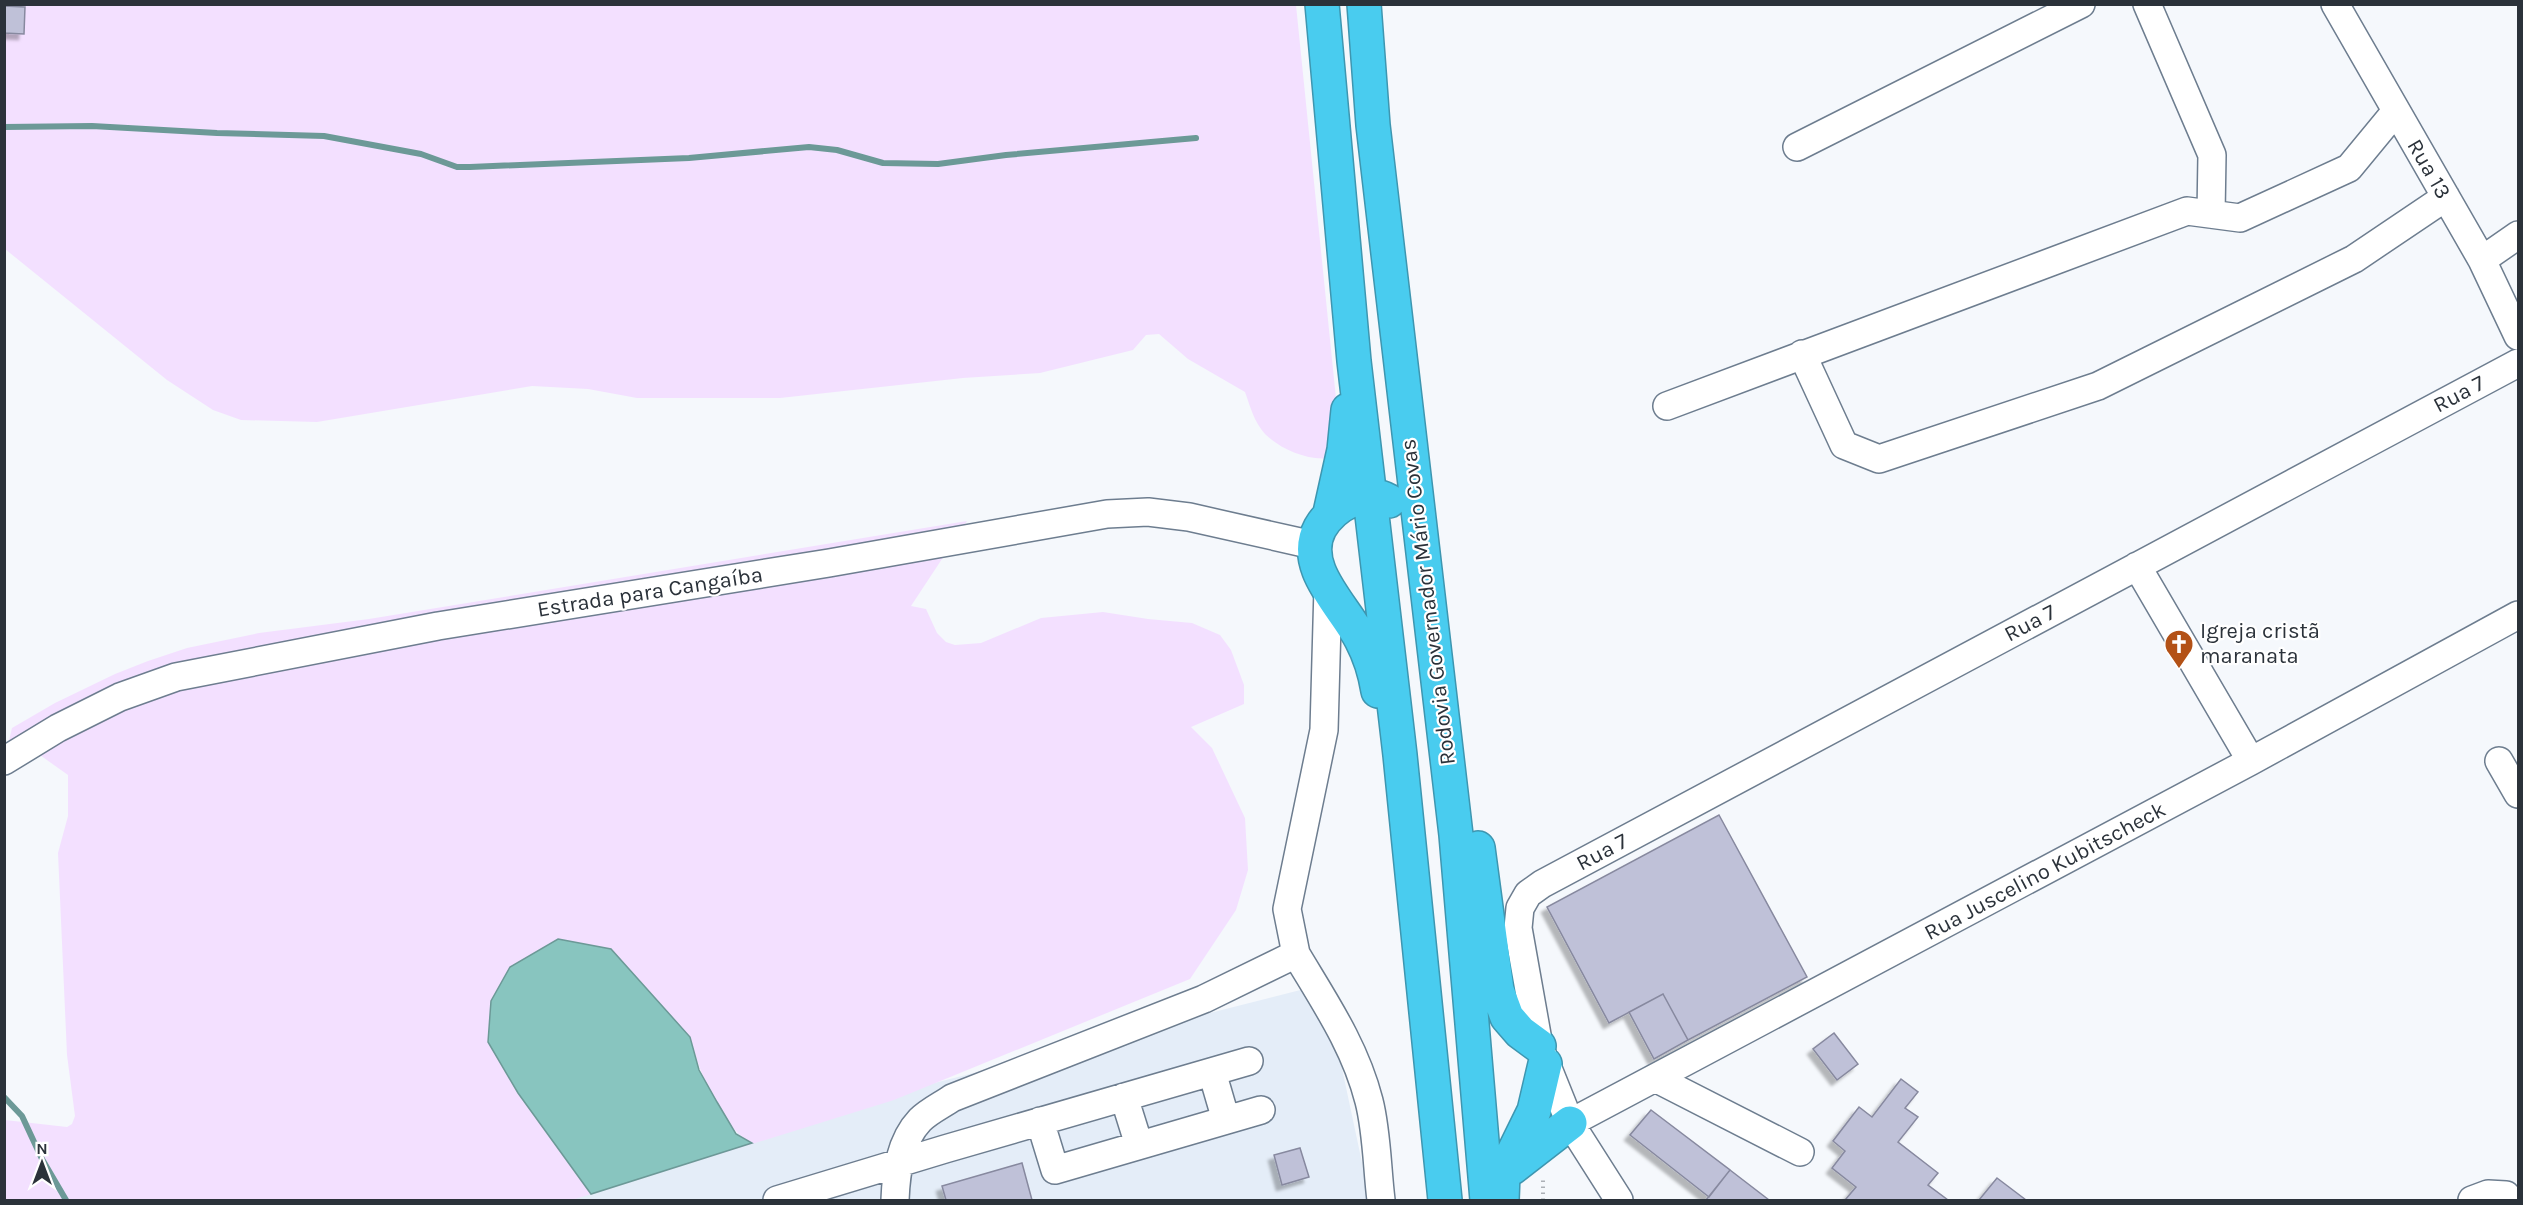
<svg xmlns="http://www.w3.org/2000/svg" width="2523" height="1205" font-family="Karla,sans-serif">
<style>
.built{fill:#e4edf8}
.green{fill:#f3e0ff;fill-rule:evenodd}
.water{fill:#88c5bf;stroke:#6c9997;stroke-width:1.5}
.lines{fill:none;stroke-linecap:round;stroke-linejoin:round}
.stream{stroke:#6c9997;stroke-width:6}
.building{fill:#bfc1d8;stroke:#87899f;stroke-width:1.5;filter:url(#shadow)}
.minor-casing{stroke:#6d7d8f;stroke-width:30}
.highway-casing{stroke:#3e96b0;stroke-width:36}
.path{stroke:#acb0b6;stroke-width:4;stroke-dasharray:1.5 4.5;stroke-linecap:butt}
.minor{stroke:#fff;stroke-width:27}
.highway{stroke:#49ccef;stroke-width:33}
.labels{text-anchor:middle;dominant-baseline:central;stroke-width:4.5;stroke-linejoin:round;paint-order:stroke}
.street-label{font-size:22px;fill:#2b323a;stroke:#fff}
.poi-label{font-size:22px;fill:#2b323a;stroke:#fff;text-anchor:start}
</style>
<defs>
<filter id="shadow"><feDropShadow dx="-5.5" dy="5.5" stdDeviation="1.5" flood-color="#0004"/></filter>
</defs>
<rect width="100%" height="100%" fill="#f5f8fc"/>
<path class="built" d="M1324 984 1370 1200H550L545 1182Z"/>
<path class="green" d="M4 5H1296L1340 438 1329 458C1308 461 1280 449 1265 434 1254 422 1250 406 1245 392L1188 359 1159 334 1146 335 1133 350 1040 373 963 378 780 398H637L588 389 532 386 317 422 241 420 213 410 167 380 5 249Z
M967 521 911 606 926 609 937 633 946 642 955 645 981 643 1041 618 1103 612 1148 619 1192 623 1220 635 1231 650 1244 685V704L1191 727 1212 748 1245 818 1248 870 1236 910 1190 979 894 1100 572 1200H5V1120L67 1127 72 1124 75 1116 67 1055 58 853 68 816V775L30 748 8 745 12 728 55 703 115 674 148 661 187 648 259 633 369 619ZM491 1001 690 1037C700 1073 718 1123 751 1143Z"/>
<path class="water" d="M558 939 611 949 690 1037 699 1070 717 1102 736 1134 752 1143 591 1194 518 1093 488 1042 491 1001 510 967Z"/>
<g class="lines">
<path class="stream" d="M4 127 92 126 217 133 324 136 421 154 457 167H470L689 158 809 147 837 150 883 163 938 164 1006 155 1196 138
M4 1097 22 1116 42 1159 66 1200"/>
</g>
<path class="building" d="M4 6 25 7 24 34 4 33Z
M1719 815 1807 977 1688 1040 1663 994 1609 1023 1547 907Z
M1663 994 1688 1040 1654 1059 1629 1012Z
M1834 1033 1858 1064 1837 1080 1813 1049Z
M1901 1079 1918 1092 1905 1108 1918 1117 1898 1142 1938 1173 1928 1185 1948 1200H1845L1856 1187 1832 1168 1845 1151 1833 1141 1859 1107 1872 1117Z
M1651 1110 1730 1170 1709 1197 1630 1135Z
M1300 1148 1309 1177 1282 1185 1274 1155Z
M1022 1163 1032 1200H946L942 1186Z
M1730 1170 1769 1200H1706Z
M1997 1178 2026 1200H1979Z"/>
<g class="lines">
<g class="minor-casing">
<path id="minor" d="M2147 4 2212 155 2211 214
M2335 4 2482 260 2518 336
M1797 147 2081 4
M2482 260 2518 235
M1802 354 1844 445 1879 459 2098 386 2354 259 2446 197
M1667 406 2187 211 2240 218 2349 168 2396 111
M2137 566 2251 761
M4 761 58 728 120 697 176 677 438 626 829 563 1107 514 1148 512 1189 517 1313 545
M2499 761 2518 794
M1296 954C1324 1001 1355 1046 1369 1101 1377 1132 1377 1168 1381 1200
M1212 1072 1226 1120
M1655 1078 1800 1152
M1124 1097 1139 1145
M1040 1121 1055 1170 1261 1110
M1570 1123 2251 761 2518 615
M777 1200 945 1149 1249 1061
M895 1200C896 1173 900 1141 920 1120 929 1111 942 1105 952 1098L1204 999 1296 954 1287 909 1324 730 1328 588
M1619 1200 1570 1123 1539 1046 1518 928 1520 908 1528 894 1542 884 2518 363
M2472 1200 2488 1194 2506 1195 2510 1200"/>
</g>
<g class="highway-casing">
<path id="highway" d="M1322 4 1354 361 1400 755 1445 1200
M1364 4 1373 125 1456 835 1487 1200
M1330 513 1344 450 1348 410
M1378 691C1375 672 1370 656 1361 639 1344 606 1299 567 1320 528 1327 516 1337 507 1350 501 1365 496 1375 493 1389 501
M1478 848 1497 990 1507 1017 1520 1032 1539 1046
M1512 1168 1570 1123
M1502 1200 1503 1174 1534 1111 1545 1064"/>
</g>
<path class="path" d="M1543 1200V1177"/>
<use href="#minor" class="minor"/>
<use href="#highway" class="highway"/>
</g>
<defs>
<g id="church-pin" transform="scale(1.5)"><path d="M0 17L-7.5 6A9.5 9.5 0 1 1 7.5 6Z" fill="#b35116" stroke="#fff"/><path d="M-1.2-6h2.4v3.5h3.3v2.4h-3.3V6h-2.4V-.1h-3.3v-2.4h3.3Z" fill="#fff"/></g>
</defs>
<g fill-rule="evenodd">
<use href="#church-pin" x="2179" y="644"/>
</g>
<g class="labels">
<g class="street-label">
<text transform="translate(2429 169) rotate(60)">Rua 13</text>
<text transform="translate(2459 394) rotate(-28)">Rua 7</text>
<text transform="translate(650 592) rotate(-9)">Estrada para Cangaíba</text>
<text transform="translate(1428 602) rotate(-97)">Rodovia Governador Mário Covas</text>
<text transform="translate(2030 623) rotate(-28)">Rua 7</text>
<text transform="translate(1602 852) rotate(-28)">Rua 7</text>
<text transform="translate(2045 871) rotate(-28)">Rua Juscelino Kubitscheck</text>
</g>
<g class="poi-label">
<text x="2200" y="631">Igreja cristã<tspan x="2200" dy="25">maranata</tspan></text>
</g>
</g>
<rect width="2523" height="1205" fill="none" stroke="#2b323a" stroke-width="12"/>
<g transform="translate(42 1163)" stroke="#ffffff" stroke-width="4.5" paint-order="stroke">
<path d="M0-4.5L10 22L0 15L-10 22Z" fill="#2b323a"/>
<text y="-9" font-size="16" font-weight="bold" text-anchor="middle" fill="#2b323a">N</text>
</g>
</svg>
